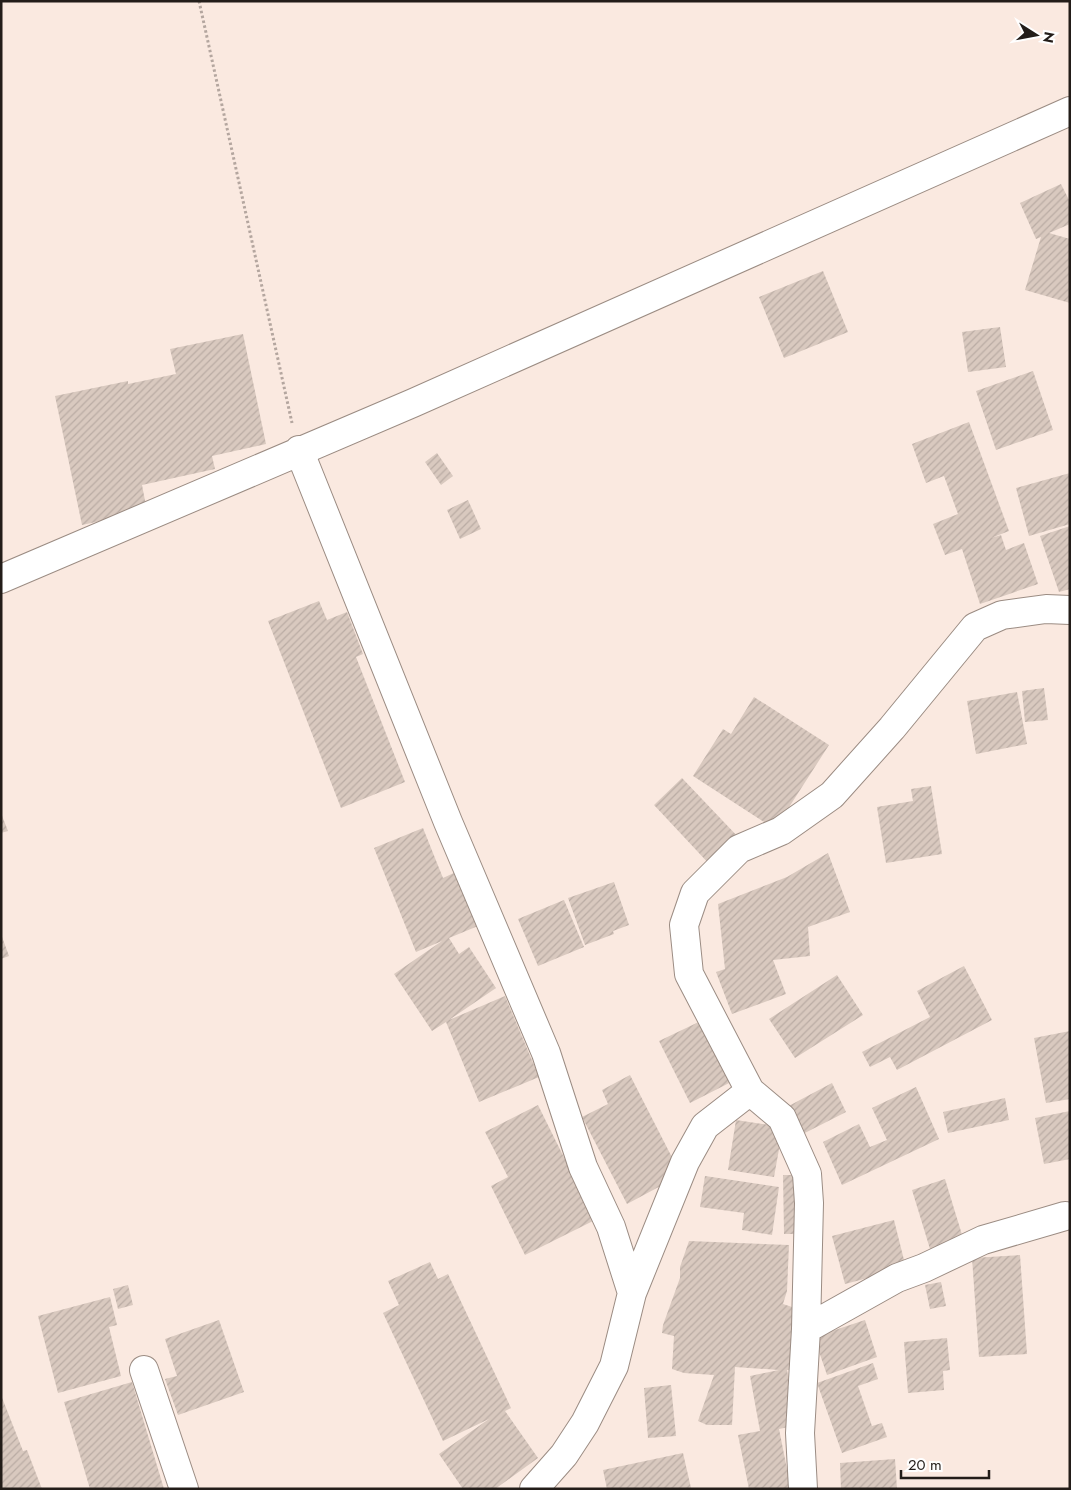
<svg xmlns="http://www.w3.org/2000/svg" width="1071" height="1490" font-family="Jost,sans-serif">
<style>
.building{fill:url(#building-hatch)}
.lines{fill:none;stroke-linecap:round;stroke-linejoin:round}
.minor-casing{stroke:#9b8c83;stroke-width:30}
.path{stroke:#b4a69f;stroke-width:3;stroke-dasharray:2.5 2.5;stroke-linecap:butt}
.minor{stroke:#fff;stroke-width:28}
</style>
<defs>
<pattern id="building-hatch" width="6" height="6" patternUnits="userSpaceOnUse" patternTransform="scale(1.25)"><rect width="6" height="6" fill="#d9c9bf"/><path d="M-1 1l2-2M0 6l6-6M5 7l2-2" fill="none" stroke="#baaca4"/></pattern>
</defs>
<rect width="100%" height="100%" fill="#fae9e0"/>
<path class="building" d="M1061 184 1070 202V224L1049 233 1070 239V303L1025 290 1041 237 1036 239 1020 203Z
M823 271 848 332 784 358 759 297Z
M1000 327 1006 367 968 372 962 332Z
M243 334 266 444 212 456 215 469 142 485 147 511 82 525 55 396 128 381V384L176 374 170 349Z
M1033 371 1053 430 996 450 976 391Z
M969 422 1009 531 991 538 1001 535 1006 550 1024 543 1038 584 980 604 962 549 945 555 933 524 958 514 944 476 926 483 912 444Z
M437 453 453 476 441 485 425 462Z
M1070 473V524L1029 536 1016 488Z
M468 500 481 529 460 539 447 510Z
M1070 526V589L1059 592 1040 536Z
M319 601 327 620 347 612 363 654 356 657 405 782 341 808 268 621Z
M1044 688 1048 720 1025 722 1022 691Z
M1017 692 1027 744 976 754 967 701Z
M754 697 829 745 775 829 693 776 723 729 731 734Z
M682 778 741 840 712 867 654 805Z
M931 786 942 854 886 863 877 807 913 801 911 789Z
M1 813 8 831 1 833Z
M423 828 443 878 456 872 478 926 449 938 459 954 469 947 496 988 449 1020 505 996 539 1077 479 1102 446 1022 432 1031 394 974 442 941 416 952 374 848Z
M828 853 850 912 808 927 810 956 773 960 786 994 732 1014 716 972 725 969 718 904 787 877Z
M614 882 629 925 613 931 614 934 585 945 568 898Z
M564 900 584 947 538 966 518 919Z
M1 934 9 956 1 959Z
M964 966 992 1020 897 1070 890 1057 870 1067 862 1052 930 1017 917 991Z
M837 975 863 1015 795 1058 769 1019Z
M707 1018 737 1079 690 1103 659 1041Z
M1070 1031V1099L1046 1103 1034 1038Z
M630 1075 681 1175 627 1204 582 1117 608 1104 602 1090Z
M832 1083 846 1112 797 1137 783 1109Z
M916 1087 939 1139 842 1185 823 1142 859 1124 870 1147 887 1140 872 1108Z
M1005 1098 1009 1120 948 1133 943 1112Z
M538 1105 595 1220 525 1255 491 1186 508 1177 485 1132Z
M1070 1111V1159L1044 1164 1035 1118Z
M736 1120 783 1127 774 1177 728 1170Z
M783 1175H805V1234H784Z
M705 1176 779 1187 772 1235 742 1230 744 1213 700 1207Z
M945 1179 963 1238 930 1249 912 1190Z
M894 1220 906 1268 845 1284 832 1236Z
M689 1241 789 1245 787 1291 783 1304 795 1308 792 1370H787L798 1425 779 1429 791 1489H749L738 1435 760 1431 750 1376 779 1370 735 1367 732 1425H707L698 1421 714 1375 684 1373 672 1369 674 1336 662 1333 663 1325 680 1278V1267Z
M1020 1255 1027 1354 979 1357 972 1258Z
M430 1262 438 1279 448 1274 511 1408 505 1411 538 1458 495 1489H463L439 1454 489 1419 443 1441 383 1313 399 1305 388 1281Z
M941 1282 946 1306 930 1309 925 1285Z
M128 1285 133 1305 118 1309 113 1289Z
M110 1297 117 1325 109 1327 121 1376 58 1393 38 1316Z
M219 1320 244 1392 178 1415 165 1379 177 1376 165 1339Z
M865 1320 877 1357 827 1375 814 1337Z
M947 1338 950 1370 943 1371 944 1390 908 1393 904 1342Z
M873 1363 878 1379 858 1386 872 1426 882 1423 887 1437 842 1453 817 1383Z
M132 1382 164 1489H90L64 1402Z
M671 1385 676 1436 648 1438 644 1388Z
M1 1395 23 1451 27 1450 42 1489H1Z
M683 1453 691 1488 607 1489 603 1470Z
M895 1459 897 1489H841L840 1463Z"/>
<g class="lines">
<g class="minor-casing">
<path id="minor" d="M299 450 448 822 546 1053 583 1167 611 1227 632 1293 685 1162 705 1126 750 1091 782 1118 807 1174 809 1203 806 1329 800 1433 803 1489
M1 579 413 403 1070 111
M750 1091 689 974 684 925 695 893 739 849 781 831 832 795 892 728 975 627 1002 615 1046 609 1070 610
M806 1329 897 1278 924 1268 983 1240 1065 1216
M144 1370 184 1489
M534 1489 564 1455 585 1423 614 1366 632 1293"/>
</g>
<path class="path" d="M199 1 292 423"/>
<use href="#minor" class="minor"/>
</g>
<rect width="1071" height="1490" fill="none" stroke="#231d19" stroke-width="5"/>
<g transform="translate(1036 35) rotate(101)" stroke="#ffffff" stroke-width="4" paint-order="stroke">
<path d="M0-4L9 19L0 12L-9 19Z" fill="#231d19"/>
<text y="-8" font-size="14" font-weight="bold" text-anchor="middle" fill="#231d19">N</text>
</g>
<path d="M901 1470v8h88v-8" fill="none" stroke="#231d19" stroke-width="2.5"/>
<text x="908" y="1470" font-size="15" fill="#231d19" stroke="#ffffff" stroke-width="4" paint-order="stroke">20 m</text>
</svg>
